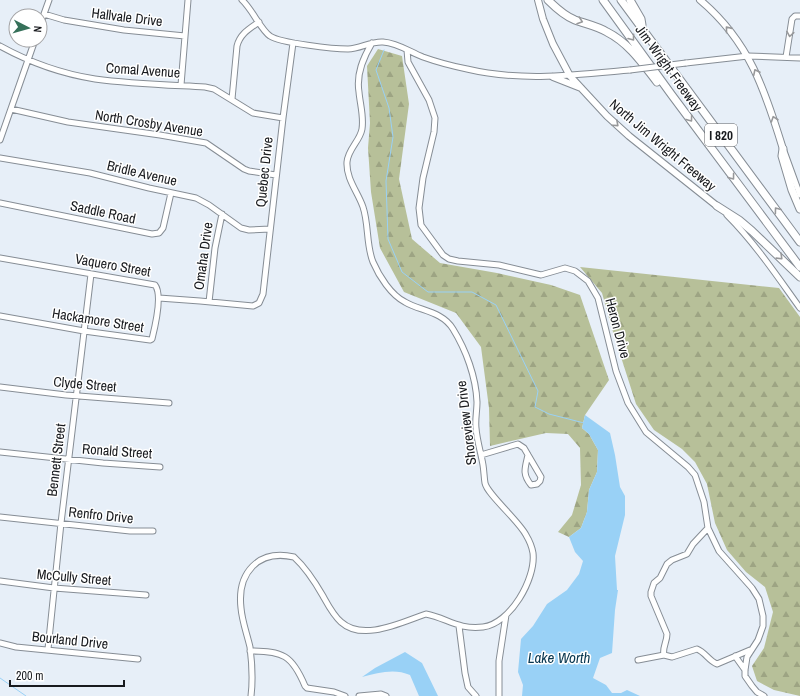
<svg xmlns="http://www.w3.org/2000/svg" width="800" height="696" font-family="'Archivo Narrow',sans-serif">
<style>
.forest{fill:url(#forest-firs)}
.water{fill:#99d1f6}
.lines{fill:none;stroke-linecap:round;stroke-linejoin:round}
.stream{stroke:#99d1f6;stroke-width:1}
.minor-casing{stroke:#868d95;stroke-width:7}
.major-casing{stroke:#868d95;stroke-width:8}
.highway-casing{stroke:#868d95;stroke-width:9}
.minor{stroke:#fff;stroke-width:5}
.major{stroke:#fff;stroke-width:6}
.highway{stroke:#fff;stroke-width:7}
.minor-bridge-casing{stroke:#868d95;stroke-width:7;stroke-linecap:butt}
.minor-bridge{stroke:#fff;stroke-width:5}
.oneway{stroke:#97989a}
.labels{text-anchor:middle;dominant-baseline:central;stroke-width:3;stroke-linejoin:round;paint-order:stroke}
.shield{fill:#fff;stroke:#5d5f62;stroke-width:1}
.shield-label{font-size:13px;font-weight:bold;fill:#181a1e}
.street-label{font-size:14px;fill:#181a1e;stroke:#fff}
.water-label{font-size:15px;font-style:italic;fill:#06354e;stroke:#fff}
</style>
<defs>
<pattern id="forest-firs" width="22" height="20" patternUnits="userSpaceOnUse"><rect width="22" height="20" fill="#b7c099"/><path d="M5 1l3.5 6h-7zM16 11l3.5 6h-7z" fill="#9da483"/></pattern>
</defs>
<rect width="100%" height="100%" fill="#e7eff8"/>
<path class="forest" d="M378 49 402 56 409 104 399 179 412 239 440 263 497 273 551 285 580 295 609 380 585 415 582 428 589 434 598 450 597 472 589 490 587 512 581 528 569 537 558 532 572 515 581 485 580 448 568 434 546 433 490 446 489 408 481 347 456 313 404 292 380 248 371 192 368 148 370 123 367 66Z
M580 267 779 288 800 317V696L774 690 757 681 752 666 764 648 773 612 765 587 746 572 727 550 715 523 707 484 695 462 682 449 654 430 636 404 613 332 602 293Z"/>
<path class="water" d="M585 415 610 433 615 455 620 487 625 496V515L615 556 617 590H618L615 610 612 653 600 658 593 678 606 685 612 693H621L627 690 640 696H522L523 685 518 672 521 639 533 626 547 604 567 590 579 574 583 561 575 552 569 537 581 528 587 512 589 490 597 472 598 450 589 434 582 428Z
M405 652 422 663 438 696H419L410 675C394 668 378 673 362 677L375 668Z"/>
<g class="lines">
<path class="stream" d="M384 50 376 70 389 108 393 137 386 181 388 239 402 272 428 292H472L496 305 538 391 535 407 549 414 584 423
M0 678 26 696"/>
<g class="minor-casing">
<path id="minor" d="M242 0C252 9 261 30 270 36 280 43 334 49 348 49 360 49 371 41 383 42 398 43 410 52 423 57 437 62 452 66 467 69 522 82 575 75 630 70
M44 14 64 20 124 30 185 36
M40 25 49 0
M0 46C29 62 63 74 95 79 132 84 169 85 205 87L214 89 253 113 283 118
M407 50 408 62 429 100 435 118 434 132 423 178 419 208 421 225 443 255 449 259 458 261 499 265 541 275 565 268 575 271 588 281 598 298 616 371 628 403 646 432 688 467 695 475 704 502 708 528 719 551 752 588 759 599 763 616V626L758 640 747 657 745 670V676L752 686 757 692 764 696
M786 57 792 19 795 16H800
M686 63 748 56 800 58
M181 85 188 0
M232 99 237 46C240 34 249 29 259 22
M11 109 68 122 160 135 206 143 244 169 249 171 276 175
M0 140 35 40
M784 151 800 195
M0 158 90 173 149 188 196 198 209 205 241 228 249 230 270 229
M0 203 152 234 159 233 163 228 171 193
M727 215C755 243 777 276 800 308
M0 258 155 285C163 295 155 327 152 339L150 340 84 331 0 316
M159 298 200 301 253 306 259 303 263 294 283 118 293 43
M209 302 215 248 222 214
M0 387 66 395 169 403
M0 452 103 463 160 467
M481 455 518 444 524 448 541 477 540 481 537 484 531 485C522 474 525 468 528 455
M0 517 130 531H153
M708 528 693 544 687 554 672 560 667 564 660 578 654 583 651 592V596L667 634C667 642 662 648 664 655L672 657 697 649C705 652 709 661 717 664L750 650
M0 581 54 588 146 595
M459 626 465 673 468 687 476 696
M0 643 16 647 138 659
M48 649 61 523 91 274
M250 651C283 651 292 655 305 686L307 688 334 692 345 696
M735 656 745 670
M638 660 664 655
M251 696C253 680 252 663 250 647 247 634 242 621 241 608 237 573 258 549 294 557 306 568 315 582 323 596 328 605 333 615 341 622 363 642 402 622 426 614 447 618 458 630 483 627 510 624 536 579 533 553 532 547 529 540 526 535 519 521 487 494 485 483 484 477 484 471 483 465 481 453 477 441 476 428 475 420 477 411 477 402 476 377 466 350 453 329 442 311 420 311 405 302 391 295 379 276 373 262 366 245 369 225 363 207 358 192 346 179 347 162 348 149 360 141 362 129 364 116 360 104 359 92 356 74 363 58 372 43
M359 696 381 694 386 696
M499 696V661L506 615"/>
</g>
<g class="major-casing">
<path id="major" d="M538 0 543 19 553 44 570 76 607 116 629 136 717 206
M700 0C749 41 765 90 783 149
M553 77 581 88"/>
</g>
<g class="highway-casing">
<path id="highway" d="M548 0C556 8 565 16 575 20 586 24 597 26 607 32 629 43 643 64 657 82
M603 0 671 94 800 267
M621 0 800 242
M630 0 641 19 642 25
M783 149 782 156 792 190 800 209
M717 206 739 220 752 231 800 277"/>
</g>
<use href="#minor" class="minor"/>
<use href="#major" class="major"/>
<use href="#highway" class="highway"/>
<g class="minor-bridge-casing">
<path id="minor-bridge" d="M630 70 686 63"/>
</g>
<use href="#minor-bridge" class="minor-bridge"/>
</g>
<defs><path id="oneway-chevron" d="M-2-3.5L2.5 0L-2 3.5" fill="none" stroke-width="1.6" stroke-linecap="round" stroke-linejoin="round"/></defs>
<g class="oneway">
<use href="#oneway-chevron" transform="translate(580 21) rotate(19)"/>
<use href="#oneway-chevron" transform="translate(728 29) rotate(-129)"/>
<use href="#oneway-chevron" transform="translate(790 34) rotate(99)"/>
<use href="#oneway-chevron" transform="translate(632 38) rotate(53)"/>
<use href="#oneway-chevron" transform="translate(756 72) rotate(-116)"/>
<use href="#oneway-chevron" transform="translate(690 119) rotate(54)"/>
<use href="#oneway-chevron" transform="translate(774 119) rotate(-109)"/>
<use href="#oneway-chevron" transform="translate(616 124) rotate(42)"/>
<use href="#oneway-chevron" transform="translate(732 177) rotate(53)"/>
<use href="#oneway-chevron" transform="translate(777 210) rotate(-126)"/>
<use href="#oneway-chevron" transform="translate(780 257) rotate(44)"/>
</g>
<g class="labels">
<rect class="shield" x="705" y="124" width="32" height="22" rx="3"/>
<g class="shield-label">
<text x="721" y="135">I 820</text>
</g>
<g class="street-label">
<text transform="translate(127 17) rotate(7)">Hallvale Drive</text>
<text transform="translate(669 68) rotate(54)">Jim Wright Freeway</text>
<text transform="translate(143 70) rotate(4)">Comal Avenue</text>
<text transform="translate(149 123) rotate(9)">North Crosby Avenue</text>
<text transform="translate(663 145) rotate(40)">North Jim Wright Freeway</text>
<text transform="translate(264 172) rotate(-84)">Quebec Drive</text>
<text transform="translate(142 173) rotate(13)">Bridle Avenue</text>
<text transform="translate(103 212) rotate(12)">Saddle Road</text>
<text transform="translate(203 256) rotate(-82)">Omaha Drive</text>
<text transform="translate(113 265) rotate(10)">Vaquero Street</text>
<text transform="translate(98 320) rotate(9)">Hackamore Street</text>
<text transform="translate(618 328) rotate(75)">Heron Drive</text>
<text transform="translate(85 384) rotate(5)">Clyde Street</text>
<text transform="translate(466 423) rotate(-97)">Shoreview Drive</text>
<text transform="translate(117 451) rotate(4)">Ronald Street</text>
<text transform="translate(56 460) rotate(-83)">Bennett Street</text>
<text transform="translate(101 515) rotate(6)">Renfro Drive</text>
<text transform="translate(74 577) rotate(5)">McCully Street</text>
<text transform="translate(70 640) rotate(6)">Bourland Drive</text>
</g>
<g class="water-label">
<text x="559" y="657">Lake Worth</text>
</g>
</g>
<g transform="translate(28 28) rotate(96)"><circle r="19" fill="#ffffff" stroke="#a3a3a5"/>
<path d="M0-3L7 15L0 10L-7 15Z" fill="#357059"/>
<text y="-6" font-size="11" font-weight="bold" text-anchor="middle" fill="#181a1e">N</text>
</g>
<path d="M10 680v6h114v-6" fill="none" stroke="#181a1e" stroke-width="2"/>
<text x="16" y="680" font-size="12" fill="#181a1e" stroke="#ffffff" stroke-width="3" paint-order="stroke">200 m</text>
</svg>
